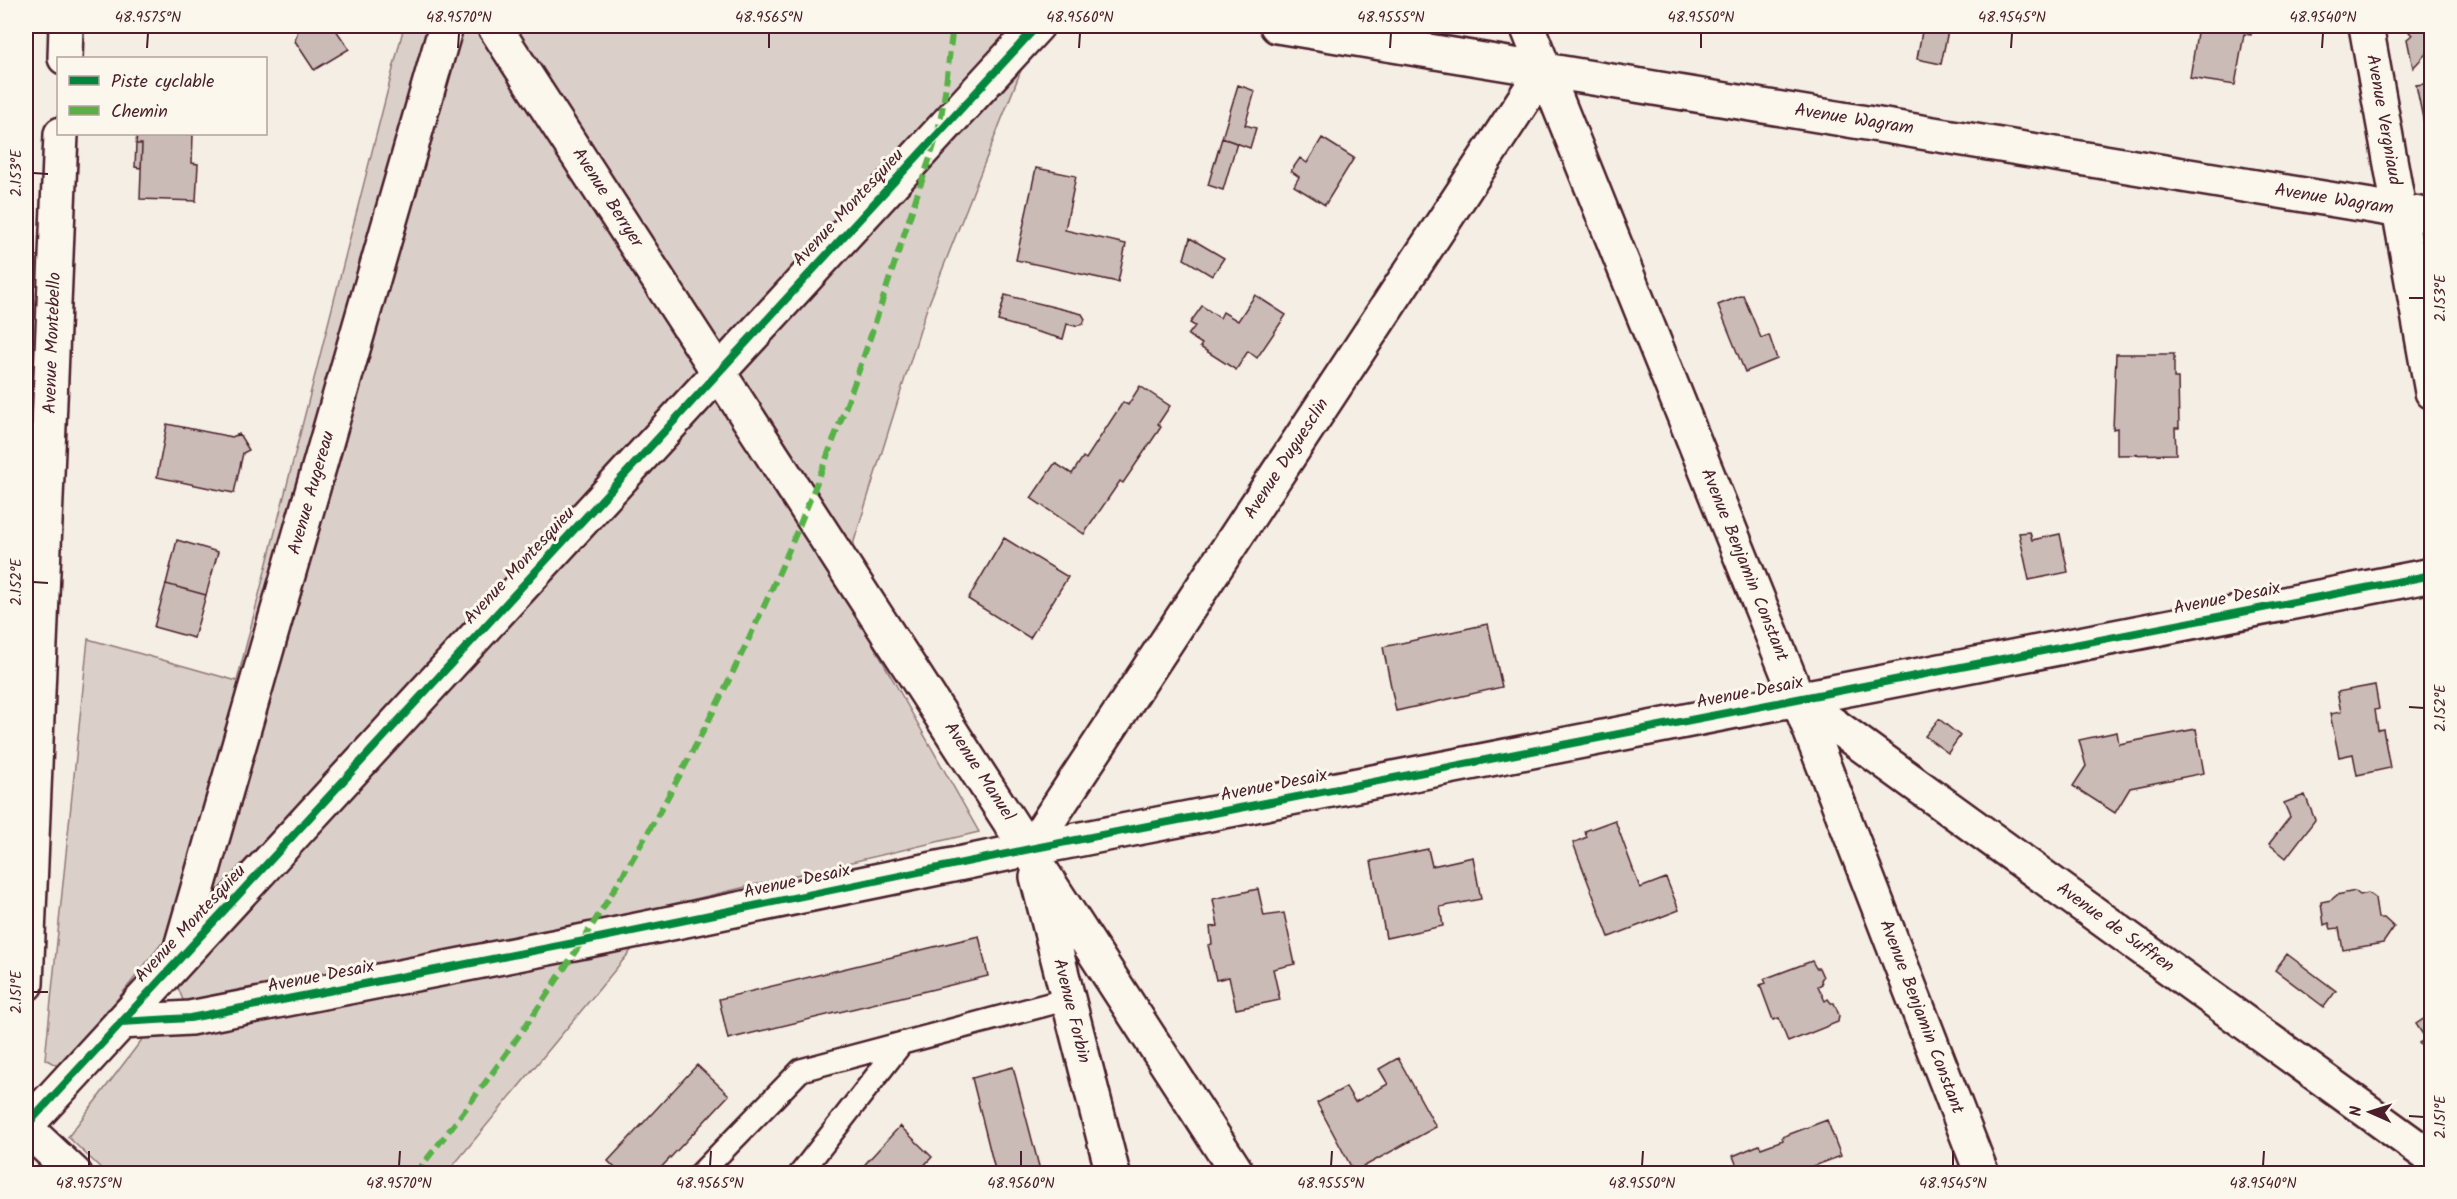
<svg xmlns="http://www.w3.org/2000/svg" width="2457" height="1199" font-family="Kalam,sans-serif">
<style>
.green{fill:#dbd0c9;stroke:#92787a;stroke-width:1.5}
.building{fill:#cabbb6;stroke:#4a1f2b;stroke-width:1.5}
.lines{fill:none;stroke-linecap:round;stroke-linejoin:round}
.lane-casing{stroke:#4a1f2b;stroke-width:26}
.street-casing{stroke:#4a1f2b;stroke-width:38}
.lane{stroke:#fbf7ec;stroke-width:21}
.street{stroke:#fbf7ec;stroke-width:33}
.quiet{stroke:#57b146;stroke-width:6;stroke-dasharray:12 6;stroke-linecap:butt}
.cycleway-casing{stroke:#fbf7ec;stroke-width:11}
.cycleway{stroke:#00873e;stroke-width:8}
.ticks{fill:none;stroke:#4a1f2b;stroke-width:2}
.labels{text-anchor:middle;dominant-baseline:central;stroke-width:6;stroke-linejoin:round;paint-order:stroke}
.street-label{font-size:18px;fill:#4a1f2b;stroke:#fbf7ec}
.neatline{fill:none;stroke:#4a1f2b;stroke-width:2}
.ticks-label{font-size:15px;text-anchor:middle;fill:#4a1f2b}
</style>
<rect width="100%" height="100%" fill="#f4eee4"/>
<filter id="ink" filterUnits="userSpaceOnUse"><feTurbulence type="fractalNoise" baseFrequency=".0167" numOctaves="2"/><feDisplacementMap in="SourceGraphic" scale="12" xChannelSelector="R" yChannelSelector="G"/><feConvolveMatrix kernelMatrix="1 2 1 2 8 2 1 2 1" color-interpolation-filters="sRGB"/></filter>
<g filter="url(#ink)">
<path class="green" d="M404 26H1018L1029 50 926 311 840 586 979 832 190 1018 161 944 63 1069 45 1059 88 639 237 681Z
M634 947 447 1173H106L68 1137 147 1033Z"/>
<path class="building" d="M299 26H338L336 30 349 49 314 70 295 41Z
M1923 26H1949L1941 64 1917 59Z
M2198 26H2252L2251 35 2244 34 2235 85 2190 78Z
M2414 26H2432V47L2413 68 2407 39 2412 35 2409 32Z
M2432 83V127L2425 128 2416 85Z
M1238 85 1255 91 1245 125 1256 128 1250 148 1222 138Z
M2432 127V169L2425 128Z
M137 134H193L192 163 198 164 196 201 140 199 142 144H136Z
M1222 138 1237 143 1223 190 1208 185Z
M1322 138 1354 158 1325 205 1294 186 1299 177 1291 171 1300 158 1307 163Z
M136 144H142L141 168 135 167Z
M1036 168 1076 176 1065 230 1126 244 1118 282 1016 260Z
M1190 238 1224 258 1212 276 1184 259Z
M1005 295 1082 314 1085 319 1083 324 1075 326 1067 324 1063 339 998 321Z
M1255 295 1286 315 1257 358 1248 351 1236 370 1200 347 1202 344 1188 335 1195 326 1190 323 1202 306 1220 318 1223 312 1238 321Z
M1743 295 1761 338 1769 335 1777 359 1745 372 1718 305Z
M2116 354H2174V378H2178L2179 428H2175L2176 454 2117 455V428L2113 429Z
M1140 386 1170 406 1158 424 1161 427 1123 483 1120 481 1084 534 1031 498 1055 463 1072 474 1083 457 1086 459 1123 402 1128 405Z
M167 424 232 437 239 434 249 450 243 453 234 493 157 477Z
M2030 532 2032 540 2060 534 2068 572 2029 580 2019 533Z
M1004 538 1068 577 1030 638 968 599Z
M177 540 218 552 206 595 166 584Z
M166 584 206 595 194 638 154 627Z
M1488 624 1502 687 1396 711 1383 647Z
M2375 685 2379 709 2375 710 2378 730 2383 729 2390 768 2357 775 2353 754 2339 757 2330 714 2341 712 2337 692Z
M1939 719 1960 736 1948 753 1925 736Z
M2196 729 2204 773 2130 788 2115 813 2073 786 2086 766 2079 740 2117 732 2119 744Z
M2305 795 2315 820 2286 858 2269 844 2290 817 2284 803Z
M1615 820 1640 888 1666 878 1679 910 1609 937 1573 843 1587 837 1585 831Z
M1428 849 1432 866 1473 857 1481 899 1440 907 1443 926 1386 938 1371 861Z
M1258 889 1264 916 1284 913 1295 964 1273 969 1280 1000 1236 1009 1229 977 1216 980 1208 945 1212 944 1210 927 1218 926 1213 899Z
M2355 891 2360 895 2368 893 2375 898 2378 918H2384L2394 927 2383 943 2343 950 2339 928 2331 929 2329 923 2324 925 2321 902 2331 900 2337 895Z
M979 936 988 976 728 1039 719 999Z
M2287 954 2336 991 2324 1007 2275 970Z
M1812 961 1816 968H1819L1823 977 1821 980 1822 984 1818 986 1825 1001 1828 999 1831 1003H1834L1839 1015 1838 1022 1788 1042 1779 1018 1773 1020 1760 985 1766 983 1764 979Z
M2432 1004V1061L2419 1043 2426 1039 2416 1024 2431 1014 2428 1009Z
M1398 1058 1436 1127 1354 1172 1317 1103 1346 1087 1355 1102 1388 1084 1379 1069Z
M697 1065 729 1095 655 1174H621L608 1161Z
M1013 1067 1041 1174H996L972 1078Z
M1827 1120 1841 1156 1794 1173 1793 1170 1784 1174H1740L1733 1156 1759 1145 1761 1148 1783 1140 1782 1137Z
M900 1126 932 1157 916 1174H856Z"/>
<g class="lines">
<g class="lane-casing">
<path id="lane" d="M700 1174 801 1070 1068 999
M800 1174 902 1043"/>
</g>
<g class="street-casing">
<path id="street" d="M494 26 1238 1174
M1277 26 2432 216
M1527 26 1798 699 1982 1174
M2366 26 2432 392
M65 58 66 26
M1798 699 2432 1158
M1030 849 1544 69
M1037 877 1113 1174
M179 954 446 26
M26 984 61 134
M121 1022 190 1018 584 941 1030 849 2432 575
M26 1126 1037 26
M26 1128 75 1174"/>
</g>
<use href="#lane" class="lane"/>
<use href="#street" class="street"/>
<path class="quiet" d="M415 1174C619 920 773 631 875 323 889 280 903 238 917 195 924 175 932 154 937 134 946 99 948 61 953 26"/>
<g class="cycleway-casing">
<path id="cycleway" d="M121 1022 190 1018 584 941 1030 849 2432 575
M26 1126 1037 26"/>
</g>
<use href="#cycleway" class="cycleway"/>
</g>
</g>
<path class="ticks" d="M147 48 148 33M458 48 459 33M769 48V33M1079 48 1080 33M1390 48 1391 33M1701 48V33M2011 48 2012 33M2322 48 2323 33M33 173 48 174M2409 298H2424M33 582 48 583M2409 707 2424 708M33 992H48M2409 1116 2424 1117M89 1166V1151M399 1166 400 1151M710 1166 711 1151M1021 1166V1151M1331 1166 1332 1151M1642 1166 1643 1151M1953 1166V1151M2263 1166 2264 1151"/>
<g class="labels">
<g class="street-label">
<text transform="translate(1854 120) rotate(9)">Avenue Wagram</text>
<text transform="translate(2383 120) rotate(80)">Avenue Vergniaud</text>
<text transform="translate(607 198) rotate(57)">Avenue Berryer</text>
<text transform="translate(2334 200) rotate(9)">Avenue Wagram</text>
<text transform="translate(849 208) rotate(-47)">Avenue Montesquieu</text>
<text transform="translate(53 343) rotate(-88)">Avenue Montebello</text>
<text transform="translate(1287 459) rotate(-57)">Avenue Duguesclin</text>
<text transform="translate(312 493) rotate(-74)">Avenue Augereau</text>
<text transform="translate(1744 565) rotate(68)">Avenue Benjamin Constant</text>
<text transform="translate(520 566) rotate(-47)">Avenue Montesquieu</text>
<text transform="translate(2227 599) rotate(-11)">Avenue Desaix</text>
<text transform="translate(1750 693) rotate(-11)">Avenue Desaix</text>
<text transform="translate(979 772) rotate(57)">Avenue Manuel</text>
<text transform="translate(1274 786) rotate(-11)">Avenue Desaix</text>
<text transform="translate(797 882) rotate(-12)">Avenue Desaix</text>
<text transform="translate(191 924) rotate(-47)">Avenue Montesquieu</text>
<text transform="translate(2115 928) rotate(36)">Avenue de Suffren</text>
<text transform="translate(321 977) rotate(-11)">Avenue Desaix</text>
<text transform="translate(1071 1011) rotate(76)">Avenue Forbin</text>
<text transform="translate(1921 1017) rotate(69)">Avenue Benjamin Constant</text>
</g>
</g>
<rect width="2457" height="1199" fill="none" stroke="#fbf7ec" stroke-width="66"/>
<rect x="57" y="57" width="210" height="78" fill="#fbf7ec" stroke="#b4a19f" stroke-width="1.5"/>
<rect x="69" y="76" width="30" height="9" fill="#00873e" stroke="#b4a19f" stroke-width="1.5"/>
<text x="111" y="87" font-size="18" fill="#4a1f2b">Piste cyclable</text>
<rect x="69" y="106" width="30" height="9" fill="#57b146" stroke="#b4a19f" stroke-width="1.5"/>
<text x="111" y="117" font-size="18" fill="#4a1f2b">Chemin</text>
<g transform="translate(2370 1112) rotate(273)" stroke="#fbf7ec" stroke-width="4.5" paint-order="stroke">
<path d="M0-4.5L10 22L0 15L-10 22Z" fill="#4a1f2b"/>
<text y="-9" font-size="16" font-weight="bold" text-anchor="middle" fill="#4a1f2b">N</text>
</g>
<rect x="33" y="33" width="2391" height="1133" class="neatline"/>
<g class="ticks-label">
<text x="148" y="22">48.9575°N</text>
<text x="459" y="22">48.9570°N</text>
<text x="769" y="22">48.9565°N</text>
<text x="1080" y="22">48.9560°N</text>
<text x="1391" y="22">48.9555°N</text>
<text x="1701" y="22">48.9550°N</text>
<text x="2012" y="22">48.9545°N</text>
<text x="2323" y="22">48.9540°N</text>
<text transform="translate(16 173) rotate(-90)" y="5">2.153°E</text>
<text transform="translate(2440 298) rotate(-90)" y="5">2.153°E</text>
<text transform="translate(16 582) rotate(-90)" y="5">2.152°E</text>
<text transform="translate(2440 708) rotate(-90)" y="5">2.152°E</text>
<text transform="translate(16 992) rotate(-90)" y="5">2.151°E</text>
<text transform="translate(2440 1117) rotate(-90)" y="5">2.151°E</text>
<text x="89" y="1188">48.9575°N</text>
<text x="399" y="1188">48.9570°N</text>
<text x="710" y="1188">48.9565°N</text>
<text x="1021" y="1188">48.9560°N</text>
<text x="1331" y="1188">48.9555°N</text>
<text x="1642" y="1188">48.9550°N</text>
<text x="1953" y="1188">48.9545°N</text>
<text x="2263" y="1188">48.9540°N</text>
</g>
</svg>
